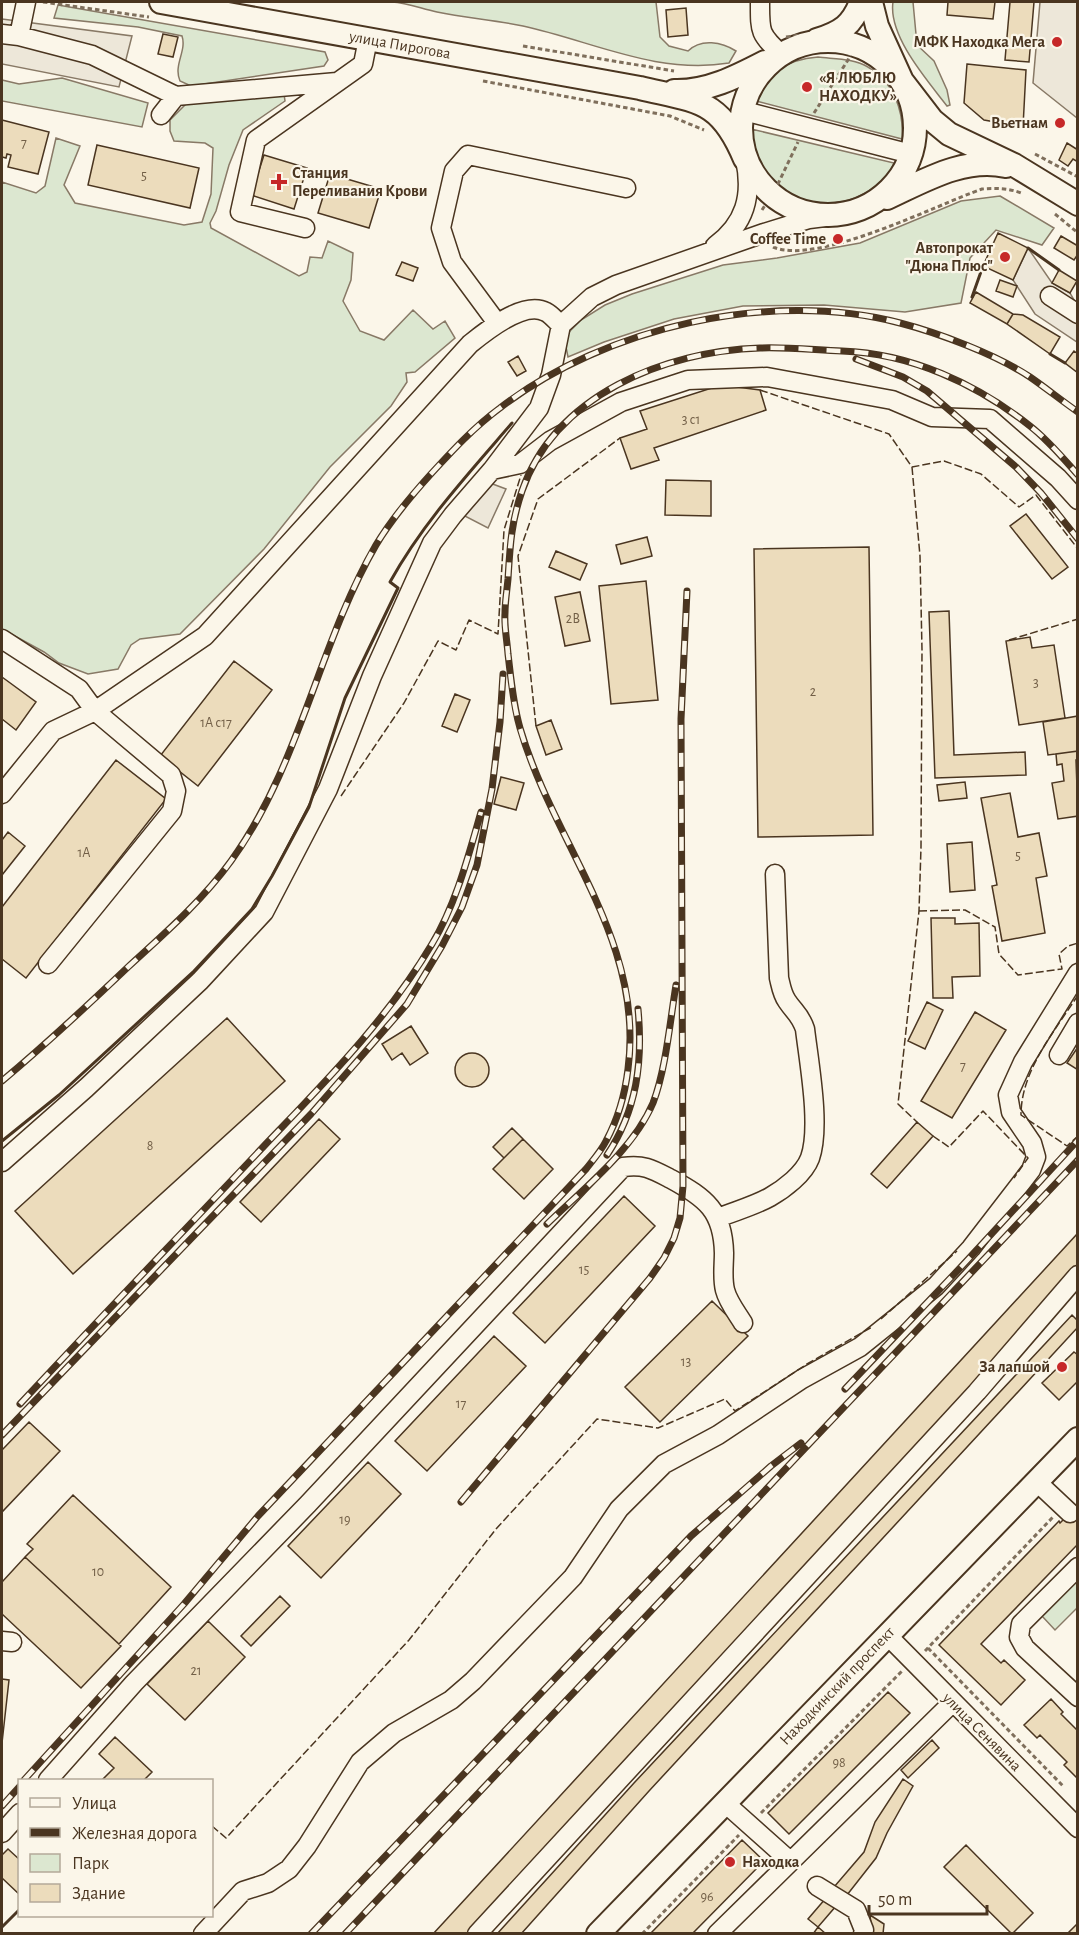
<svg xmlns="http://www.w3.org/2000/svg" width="1079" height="1935" font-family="'Alegreya Sans',sans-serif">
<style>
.green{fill:#dce7d0;stroke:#887966;stroke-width:1.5}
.parking{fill:#ede7d9;stroke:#887966;stroke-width:1.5}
.building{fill:#ecdcbc;stroke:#4a3520;stroke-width:1.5}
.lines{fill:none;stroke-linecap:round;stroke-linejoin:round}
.minor-casing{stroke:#4a3520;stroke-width:21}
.major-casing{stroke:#4a3520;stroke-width:26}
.path{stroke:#7f6f5c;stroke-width:3;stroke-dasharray:4.5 3;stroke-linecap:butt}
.minor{stroke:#fbf6e9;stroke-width:18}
.major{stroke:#fbf6e9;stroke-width:22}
.rail-casing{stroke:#4a3520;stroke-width:7}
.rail{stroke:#fbf6e9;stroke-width:4.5;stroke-dasharray:14;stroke-linecap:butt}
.fence{stroke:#4a3520;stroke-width:1.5;stroke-dasharray:8 3;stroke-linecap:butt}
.wall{stroke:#4a3520;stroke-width:3}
.poi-dot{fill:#c62828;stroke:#fbf6e9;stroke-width:2}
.labels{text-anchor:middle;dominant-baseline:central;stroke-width:4.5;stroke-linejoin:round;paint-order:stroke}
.number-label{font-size:14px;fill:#725f47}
.poi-label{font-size:16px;font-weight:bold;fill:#4a3520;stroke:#fbf6e9;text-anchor:end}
.street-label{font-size:16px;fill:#4a3520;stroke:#fbf6e9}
</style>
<rect width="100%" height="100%" fill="#fbf6e9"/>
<path class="green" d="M392 2H656L660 37 669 46 688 51C701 38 722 42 736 51L729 63C657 75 592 41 523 26 495 20 465 18 437 12 422 9 408 3 392 2Z
M893 2H913L917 45 934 61 947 90 950 105 947 106C927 80 888 36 893 2Z
M58 5 325 52 328 60 324 66 191 86 180 81C173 65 187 51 182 36L138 27 54 18Z
M818 57C833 59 854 58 868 67 894 82 904 111 902 139L756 101C770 72 784 60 818 57Z
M62 78 148 103 142 127 2 101V80L19 84Z
M275 91 284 94 285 101 243 130 229 165 216 211 210 223 211 228 299 276 307 272 310 257 322 258 328 241 353 253 351 280 343 301 360 331 384 340 413 310 433 329 445 321 455 338 415 372 406 373 407 382 391 406 330 467 264 549 180 634 140 639 131 645 118 669 88 674 59 663 44 652 2 629V182L36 193 45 186 56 138 80 146 64 185 75 203 184 225 202 222 211 194 213 148 205 143 174 141 170 131V120L186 104Z
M751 129 894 163C891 173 884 179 877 185 848 208 807 210 778 186 760 172 755 150 751 129Z
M1000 196 1054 228 1042 245 996 230 970 258 961 303 905 312 824 305 743 306 674 319 604 342 568 357 564 337 581 320 605 305 632 294 723 265 777 258 860 243 961 201Z
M1077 1579V1608L1055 1630 1042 1616Z"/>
<path class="parking" d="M1040 2H1077V118L1033 83Z
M2 19 132 36 119 87 2 64Z
M1028 248 1052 283 1070 293 1077 305V342L1035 314 1013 280Z
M482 480 506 489 488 528 459 513Z"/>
<path class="building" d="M948 2H995L993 19 947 15Z
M1010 2H1034L1029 62 1005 60Z
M686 8 688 35 668 37 666 10Z
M163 34 178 37 173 57 158 54Z
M967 64 1026 70 1023 127 984 120 964 103Z
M2 120 49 132 38 174 8 167 11 155 7 154 6 158 2 157Z
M1067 143 1078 150V162L1073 159 1068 166 1059 160Z
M97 145 199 168 190 208 88 185Z
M264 155 307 168 294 209 251 195Z
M330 174 381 189 369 228 318 213Z
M998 233 1028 248 1013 280 983 266Z
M1061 236 1078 246V254L1074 260 1054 248Z
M402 262 418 268 413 281 396 275Z
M1059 270 1077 281 1070 293 1052 283Z
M1000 280 1017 286 1013 297 996 291Z
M976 292 1013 314 1007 324 970 303Z
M1013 314 1023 315 1060 337 1050 354 1007 324Z
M1074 351 1078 354V373L1065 363Z
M518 356 526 371 517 376 508 362Z
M721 385 760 390 766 410 654 448 659 460 631 469 620 438 647 429 640 411Z
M666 480 711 481V516L665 515Z
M1026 514 1068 567 1052 579 1010 526Z
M647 537 652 556 621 564 616 545Z
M869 547 873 835 758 837 754 549Z
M556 551 587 564 580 580 549 567Z
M646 581 658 700 611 704 599 586Z
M580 592 590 641 565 646 555 597Z
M949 611 954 755 1025 752 1026 775 935 778 929 612Z
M1030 637 1032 648 1054 645 1065 718 1019 725 1006 641Z
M234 661 272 690 198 786 160 756Z
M2 677 36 702 16 730 2 719Z
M455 694 470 700 457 732 442 726Z
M1078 716V751L1048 755 1043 722Z
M551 720 562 749 546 755 536 726Z
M1078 751V760H1076L1078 816 1058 819 1052 783 1064 781 1062 764 1057 765 1056 754Z
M116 760 166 799 26 978 2 959V907Z
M501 777 524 783 516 810 494 804Z
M965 782 967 798 939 801 937 785Z
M1010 793 1018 837 1039 833 1047 876 1036 878 1045 933 1002 941 992 886 997 885 981 798Z
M8 832 25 846 2 875V840Z
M972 842 975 890 950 892 947 844Z
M931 918H955V924L979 923 980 976 952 977 953 998H933Z
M927 1002 943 1010 925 1049 908 1041Z
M975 1012 1006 1030 952 1118 921 1101Z
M227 1018 285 1081 73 1274 15 1211Z
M411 1026 428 1053 410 1065 402 1053 392 1060 382 1044Z
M1078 1047V1070L1067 1063Z
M455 1070a17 17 0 1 1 34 0a17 17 0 1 1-34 0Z
M319 1119 340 1139 261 1222 240 1202Z
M917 1122 933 1136 887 1188 871 1174Z
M512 1128 523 1139 504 1158 493 1147Z
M523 1139 553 1169 524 1199 493 1169Z
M624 1196 655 1226 545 1343 513 1313Z
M1078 1233V1269L474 1934H433Z
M712 1301 748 1336 660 1422 625 1387Z
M1072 1315 1078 1321V1327L649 1791 521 1934H497L634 1783Z
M494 1336 526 1366 427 1471 395 1441Z
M1074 1352 1078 1355V1381L1059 1400 1042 1383Z
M29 1422 60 1451 2 1512V1450Z
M368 1462 401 1494 321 1578 288 1546Z
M73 1495 171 1587 119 1644 25 1557 33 1549 27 1544Z
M1078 1505V1544L981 1644 1001 1663 1004 1660 1025 1680 1001 1705 939 1645 1059 1521 1060 1523Z
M25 1557 121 1646 81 1688 2 1614V1582Z
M280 1596 290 1606 251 1646 241 1636Z
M208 1621 245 1657 185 1720 147 1684Z
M2 1679 9 1680 2 1743Z
M888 1692 910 1713 789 1834 768 1813Z
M1051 1699 1063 1712 1061 1714 1078 1731 1077 1778 1064 1765 1067 1762 1040 1735 1037 1738 1024 1725Z
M115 1737 152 1772 144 1780H102L114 1768 99 1754Z
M932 1740 939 1748 908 1778 901 1770Z
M903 1779 913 1786 887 1833 876 1858 847 1895 834 1887 864 1852 875 1822Z
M742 1840 764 1861 692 1934H650Z
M966 1845 1033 1913 1012 1934 944 1867Z
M8 1849 20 1860V1895L2 1878V1855Z
M826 1898 836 1906 818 1927 808 1919Z
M870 1915 884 1924 883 1934H872Z
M1078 1923V1934H1067Z
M818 1927 826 1934H813Z"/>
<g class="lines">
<g class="minor-casing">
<path id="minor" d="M760 2C760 31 759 34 781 54
M2 34 19 36 92 55 176 96
M19 36 26 2
M744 111 911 154
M161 115 176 96 337 82
M305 228 240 212 256 140 363 64 368 39
M715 246C745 224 753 196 745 159
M1050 296 1078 314
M497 323 452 262 441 228 454 171 468 155 626 188
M492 470 520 464 550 441 621 402 688 380 767 377 892 400 932 417 990 419 1058 478 1078 500
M2 639 79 689 95 711 171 775 176 791 172 811 48 964
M2 794 53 731 95 711 205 636 470 344C486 331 524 300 546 312 552 315 556 321 561 325
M1059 1055 1078 1023
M2 1162 86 1088 200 981 264 912 328 789 372 676 432 543 453 515 492 470 539 408 551 375 561 325 592 297 616 285 764 233 809 219 833 216
M718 1218C735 1211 754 1206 770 1197 784 1189 804 1174 810 1158 821 1127 809 1063 805 1029 800 1014 795 1013 787 1001 782 994 781 986 779 978L775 874
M1037 1482 1070 1513
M1078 1567 1021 1624 1019 1637 1025 1648 1078 1697
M887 1635 1078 1828
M2 1641 12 1642
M48 1780 134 1683 308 1504 623 1167C644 1164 652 1169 671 1179 706 1198 723 1211 724 1253 724 1266 722 1278 725 1290 728 1302 737 1313 743 1323
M725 1803 790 1861
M2 1833 20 1813
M817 1886 856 1910 864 1930 863 1934
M203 1934 243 1891 268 1883 289 1869 307 1846 360 1762 394 1733 451 1700 473 1681 573 1577 619 1509 664 1464 718 1435 802 1379 860 1347 936 1286 971 1248 1031 1170 1036 1157 1032 1143 1011 1112 1008 1095 1023 1062 1078 973
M477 1934 977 1392 1078 1275
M717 1934 953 1702"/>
</g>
<g class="major-casing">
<path id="major" d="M161 2 640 88C699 102 720 99 745 159
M871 2 877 26 902 81 932 120 949 134 1014 165 1078 204
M817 40C842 32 852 25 861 2
M741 128a87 87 0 1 1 174 0a87 87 0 1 1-174 0Z
M674 91C707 92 736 77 765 62
M887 198C924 181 963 157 1006 166
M598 1934 1078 1439"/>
</g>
<path class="path" d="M43 2 149 17
M786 37 800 35
M523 46 674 71
M483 81 670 116 704 130
M814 113 848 60 854 43
M1035 154 1078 177
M762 210 777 186 798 142
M1055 214 1078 233
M773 247C817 266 936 205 982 189 996 188 1008 188 1021 193
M928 1648 1064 1787
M925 1651 1053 1517
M761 1813 902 1671
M642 1934 739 1835"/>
<use href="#minor" class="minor"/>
<use href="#major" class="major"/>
<g class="rail-casing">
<path id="rail" d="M856 359 903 377 927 391 1016 467 1041 493 1078 539
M2 1081C45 1045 87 1006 128 967 164 934 202 901 231 861 300 766 318 645 376 545 391 520 411 496 430 475 452 451 474 427 500 408 605 327 771 289 900 323 939 333 997 355 1030 377 1046 388 1062 401 1078 412
M607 1155C637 1110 643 1062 638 1009
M547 1224C583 1189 633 1150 653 1103 666 1069 670 1021 676 985
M845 1389 961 1267 1078 1140
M20 1404C101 1317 183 1232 264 1146 324 1083 387 1020 432 944 456 904 468 857 481 812
M2 1435 311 1114 407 1004 442 946 462 907 477 865 492 789 500 722 503 674
M461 1502 650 1278 664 1258 674 1238 680 1218 683 1186 681 719 687 591
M24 1780 184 1604 258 1516 586 1169C593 1160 601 1151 606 1141 618 1119 625 1094 628 1069 645 940 554 845 520 728 513 704 511 679 508 654 507 640 504 626 505 613 505 602 507 590 508 579 510 546 511 523 522 491 555 395 665 351 760 348 787 347 815 350 842 351 910 353 977 384 1030 426 1048 440 1063 458 1078 475
M2 1806 20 1786
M311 1934 691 1536 771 1466 801 1443
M345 1934 1078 1160"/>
</g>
<use href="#rail" class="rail"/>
<path class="fence" d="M760 390 889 434 912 467 944 461 981 474 1019 507 1036 495 1078 549
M912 467 920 556 922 650 921 847 919 911 898 1104 917 1122
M1009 640 1078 619
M536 726 518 556 538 499 620 438
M341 796 404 703 438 641 456 650 469 620 498 634 504 530 521 475
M919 911 965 910 995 927 999 954 1018 975 1062 969 1059 954 1068 946 1078 943
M1078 995C1055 1031 1021 1070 1021 1115L1067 1146 1078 1136
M933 1136 949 1147 983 1111 1028 1158 1014 1178
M881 1319 957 1251
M212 1826 226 1838 409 1640 496 1529 597 1419 658 1428 725 1399 735 1411 807 1364 872 1327"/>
<path class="wall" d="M1028 248 1059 270
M972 297 983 266
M1050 354 1065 363
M2 1141 59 1095 194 971 252 909 272 876 309 807 345 698 398 588 390 582C422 524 468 474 512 423
M2 1927 20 1909"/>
</g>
<g class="poi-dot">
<circle cx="1057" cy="42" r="6"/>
<circle cx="807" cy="87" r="6"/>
<circle cx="1060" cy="123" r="6"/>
<path d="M276 173h6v6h6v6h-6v6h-6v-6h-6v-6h6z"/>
<circle cx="838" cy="239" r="6"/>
<circle cx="1005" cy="257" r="6"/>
<circle cx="1062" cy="1367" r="6"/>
<circle cx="730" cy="1862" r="6"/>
</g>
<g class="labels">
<g class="number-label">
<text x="24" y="143">7</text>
<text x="144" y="176">5</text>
<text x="691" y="420">3 с1</text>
<text x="573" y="619">2В</text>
<text x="1036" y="683">3</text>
<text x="813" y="692">2</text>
<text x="216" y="723">1А с17</text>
<text x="84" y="853">1А</text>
<text x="1018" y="856">5</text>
<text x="963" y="1066">7</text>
<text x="150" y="1146">8</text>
<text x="584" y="1270">15</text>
<text x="686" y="1362">13</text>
<text x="461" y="1404">17</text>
<text x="345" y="1520">19</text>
<text x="98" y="1572">10</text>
<text x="196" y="1671">21</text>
<text x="839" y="1763">98</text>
<text x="707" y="1897">96</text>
</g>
<g class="poi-label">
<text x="1045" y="42">МФК Находка Мега</text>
<text x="819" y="78" text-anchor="start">«Я ЛЮБЛЮ<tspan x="819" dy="18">НАХОДКУ»</tspan></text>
<text x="1048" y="123">Вьетнам</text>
<text x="292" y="173" text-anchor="start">Станция<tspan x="292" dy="18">Переливания Крови</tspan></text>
<text x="826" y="239">Coffee Time</text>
<text x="993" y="248">Автопрокат<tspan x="993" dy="18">"Дюна Плюс"</tspan></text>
<text x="1050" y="1367">За лапшой</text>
<text x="742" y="1862" text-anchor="start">Находка</text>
</g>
<g class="street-label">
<text transform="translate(400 45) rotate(10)">улица Пирогова</text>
<text transform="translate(837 1686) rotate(-46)">Находкинский проспект</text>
<text transform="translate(982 1732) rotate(45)">улица Сенявина</text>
</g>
</g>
<rect width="1079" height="1935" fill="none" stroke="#4a3520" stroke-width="6"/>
<rect x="18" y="1779" width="195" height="138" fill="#fbf6e9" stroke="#b4a999" stroke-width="1.5"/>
<rect x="30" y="1798" width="30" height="9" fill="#fbf6e9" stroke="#b4a999" stroke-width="1.5"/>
<text x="72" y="1809" font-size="18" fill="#4a3520">Улица</text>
<rect x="30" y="1828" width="30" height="9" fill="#4a3520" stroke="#b4a999" stroke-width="1.5"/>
<text x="72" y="1839" font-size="18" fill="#4a3520">Железная дорога</text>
<rect x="30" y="1854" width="30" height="18" fill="#dce7d0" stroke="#b4a999" stroke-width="1.5"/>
<text x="72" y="1869" font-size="18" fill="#4a3520">Парк</text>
<rect x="30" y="1884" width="30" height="18" fill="#ecdcbc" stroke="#b4a999" stroke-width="1.5"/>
<text x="72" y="1899" font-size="18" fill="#4a3520">Здание</text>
<path d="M869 1905v9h118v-9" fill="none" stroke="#4a3520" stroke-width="3"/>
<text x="878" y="1905" font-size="18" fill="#4a3520" stroke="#fbf6e9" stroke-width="4.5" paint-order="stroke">50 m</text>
</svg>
